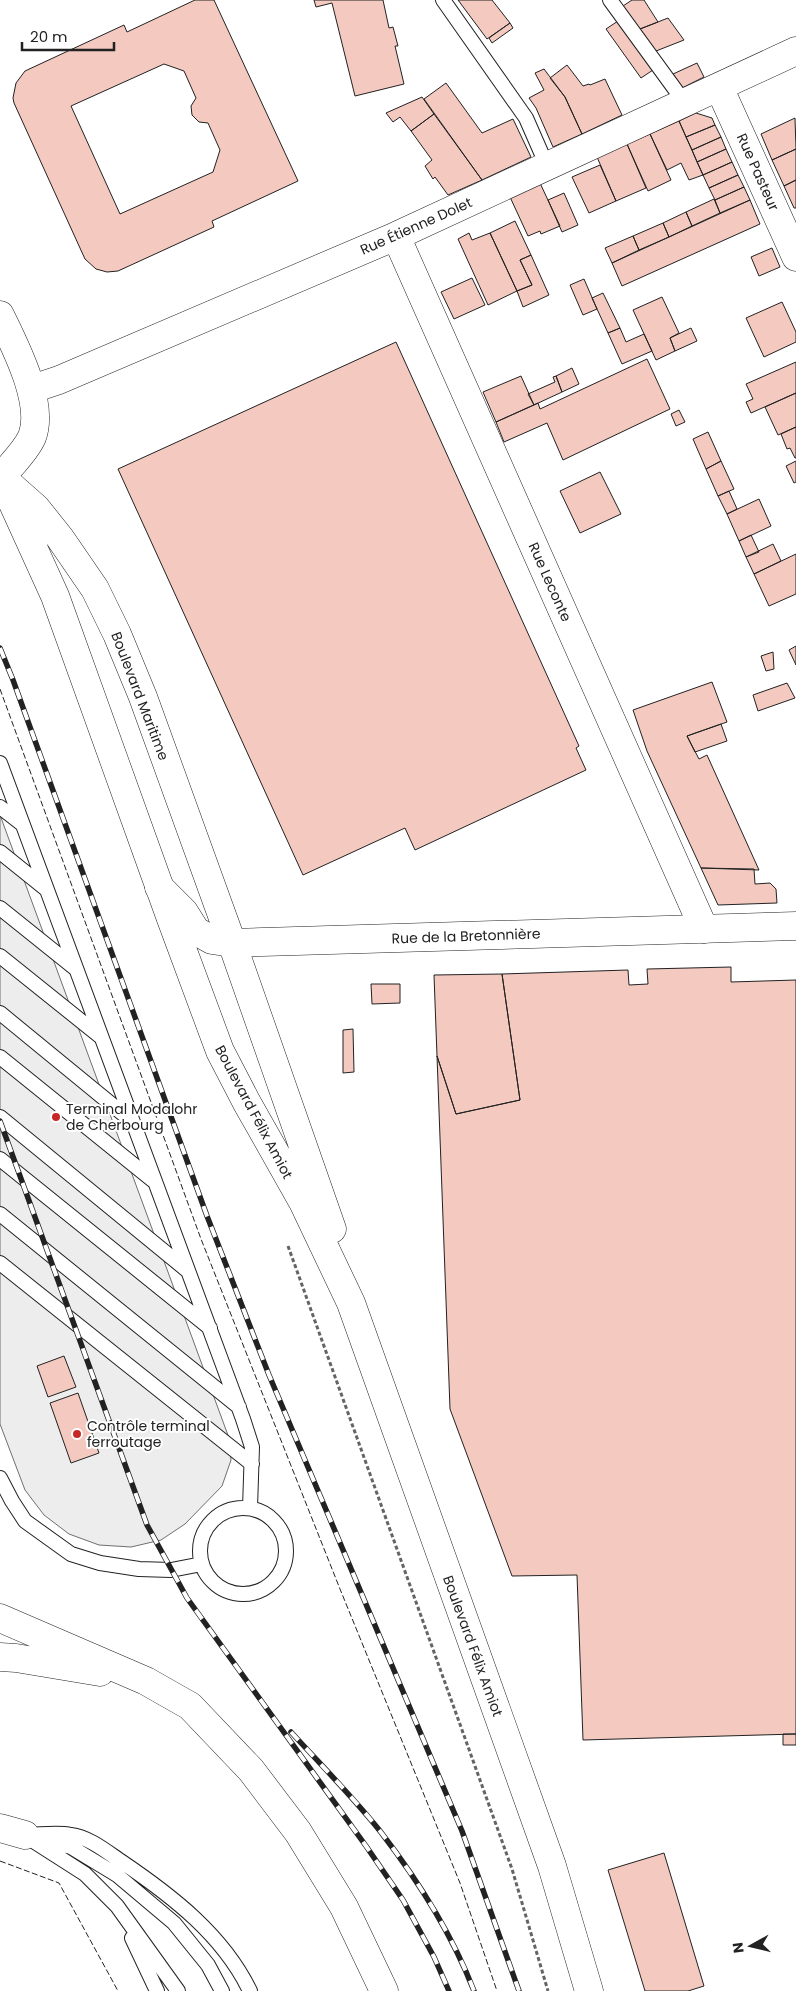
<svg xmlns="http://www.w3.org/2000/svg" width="796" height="1991" font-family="Poppins,sans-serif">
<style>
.parking{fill:#ededed;stroke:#6f6f6f}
.building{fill:#f3c9c0;stroke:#222;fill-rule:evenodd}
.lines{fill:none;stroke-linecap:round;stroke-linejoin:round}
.lane-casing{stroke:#222;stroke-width:16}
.street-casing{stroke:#222;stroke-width:29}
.secondary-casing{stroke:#222;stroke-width:29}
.primary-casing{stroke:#222;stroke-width:29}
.path{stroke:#646464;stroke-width:3;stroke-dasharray:4 2.5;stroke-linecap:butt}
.lane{stroke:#fff;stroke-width:14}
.street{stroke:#fff;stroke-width:28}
.secondary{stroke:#fff;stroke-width:28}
.primary{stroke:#fff;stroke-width:28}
.rail-casing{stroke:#222;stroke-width:5.5}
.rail{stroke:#fff;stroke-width:4;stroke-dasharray:11;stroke-linecap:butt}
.fence{stroke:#222;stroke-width:1;stroke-dasharray:6 2.5;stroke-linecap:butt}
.poi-dot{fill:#c62828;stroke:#fff;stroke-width:2}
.labels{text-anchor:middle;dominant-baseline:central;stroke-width:4;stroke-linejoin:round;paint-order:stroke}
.street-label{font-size:14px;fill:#222;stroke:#fff}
.poi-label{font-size:14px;fill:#222;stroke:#fff;text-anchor:start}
</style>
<rect width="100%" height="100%" fill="#fff"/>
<path class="parking" d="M0 815 229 1438 231 1460 222 1486 185 1524 161 1540 131 1547 99 1545 69 1534 44 1515 25 1490 0 1424Z"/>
<path class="building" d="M195 0H214L298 181 212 221 214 227 118 271 107 272 96 269 85 259 14 103 13 98 16 83 25 71 124 25 127 32ZM164 64 184 71 196 98 191 106 192 115 199 122 208 123 220 150 213 172 120 214 71 106Z
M314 0H383L389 28 393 27 398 46H395L404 84 355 96 332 3 316 7Z
M458 0H492L510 23 487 39Z
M632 0H644L658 22 640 29 623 6Z
M668 18 684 40 656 51 640 29Z
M618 21 653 70 641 78 606 29Z
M510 23 513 28 492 43 489 38Z
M697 63 704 77 682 88 673 74Z
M567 65 583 86 589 84 590 85 605 79 622 115 582 134 565 97 550 78Z
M544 69 565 97 582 134 553 147 536 108 529 98 544 90 535 73Z
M446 83 482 133 513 119 531 157 482 180 424 99Z
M422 97 434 114 411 131 400 117 393 122 386 113Z
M696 113 712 118 715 125 686 137 679 121Z
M434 114 482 180 448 195 435 177 433 179 425 166 432 160 411 131Z
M795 118 796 149 772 160 761 134Z
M679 121 703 175 689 180 681 163 667 170 650 134Z
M715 125 721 137 692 150 686 137Z
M650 134 671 180 648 191 627 144Z
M721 137 726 149 697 162 692 150Z
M627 144 646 188 616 201 597 157Z
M726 149 732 162 703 175 697 162Z
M796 149V180L784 186 772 160Z
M732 162 738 175 709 188 703 175Z
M600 165 616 201 589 213 572 177Z
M738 175 744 187 715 200 709 188Z
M796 180V208H794L784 186Z
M540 183 560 226 541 234 540 231 528 236 510 197Z
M744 187 750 200 720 213 715 200Z
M564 193 578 225 562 232 548 200Z
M714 199 720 213 692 226 686 212Z
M750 200 760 224 622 286 612 263Z
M686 212 692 226 669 237 663 223Z
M515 221 531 255 520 260 532 285 517 291 490 233Z
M663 223 669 237 639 250 633 236Z
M469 233 472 240 490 233 517 291 488 305 458 239Z
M633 236 639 250 612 263 605 248Z
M772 248 780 267 759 276 751 257Z
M531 255 549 295 523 307 517 291 532 285 520 260Z
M472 278 485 305 454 319 441 292Z
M584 279 597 309 583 315 570 285Z
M603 293 620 328 608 333 592 298Z
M662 297 679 333 670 338 675 351 656 360 633 310Z
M782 302 796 332V342L764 357 746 318Z
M620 328 626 342 644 334 652 351 622 364 608 333Z
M691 328 697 341 675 351 670 338Z
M396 342 579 746 576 748 586 770 415 850 405 828 303 875 118 469Z
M647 359 670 409 563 460 547 423 504 442 496 422 538 403 540 409Z
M796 362V393L751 413 746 402 753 399 746 384Z
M572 368 579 384 562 392 556 376Z
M521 376 534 405 496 422 483 392Z
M556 376 562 392 534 405 528 394 555 382 553 377Z
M796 393V427L778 435 765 407Z
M679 410 685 422 676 426 671 414Z
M796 427V458H795L790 448 787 449 781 434Z
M708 432 721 461 706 469 693 439Z
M721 461 734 489 718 496 706 469Z
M796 461V482L794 483 786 466Z
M600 472 621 514 580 533 560 491Z
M729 491 737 509 727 514 718 496Z
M759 499 771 526 739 541 727 514Z
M751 535 759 552 746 557 739 541Z
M773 544 781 561 754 574 746 557Z
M796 554V594L769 606 754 574Z
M796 646V665L789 650Z
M773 652 774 669 766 671 761 656Z
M712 682 727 722 687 736 699 759 707 755 759 870 701 868 647 751 633 710Z
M787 683 795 698 758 711 753 695Z
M721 724 727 741 695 752 687 736Z
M701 868 754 869 755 884 770 883 776 889 777 903 718 905Z
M731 967V982L796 980V1734L583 1740 577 1575 512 1576 450 1409 437 1056 456 1114 520 1100 502 974 628 970 629 985 648 984 647 969Z
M502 974 520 1100 456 1114 437 1056 434 975Z
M371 984H400V1003L372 1004Z
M353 1029 354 1072 343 1073V1030Z
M64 1356 76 1387 48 1397 37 1366Z
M78 1393 99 1453 71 1463 50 1403Z
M783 1734H796V1745H783Z
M664 1853 704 1986 688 1991H645L608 1870Z"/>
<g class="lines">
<g class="lane-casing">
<path id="lane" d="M443 0 526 118 547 166
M610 0 685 103
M0 763 243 1419 252 1447 250 1508
M0 807 22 824
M0 852 46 889
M0 908 76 969
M0 956 101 1037
M0 1013 133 1122
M0 1057 155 1182
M0 1117 188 1271
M0 1159 210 1328
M0 1214 239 1407
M0 1263 252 1464
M0 1478 12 1501 25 1521 71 1554 100 1563 139 1569 171 1570 202 1564
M200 1551a43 43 0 1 1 86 0a43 43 0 1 1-86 0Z
M25 1835C40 1835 57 1832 71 1835 89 1837 107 1852 122 1862 172 1896 223 1935 250 1991
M43 1840 71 1847 117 1875 174 1923 208 1965 222 1991
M35 1842 85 1874 117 1906 178 1991
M132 1938 157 1991"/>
</g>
<g class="street-casing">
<path id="street" d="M719 87 796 257
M396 236 704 929
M32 389 59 380 396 236 796 51
M0 1618 146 1681 190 1706 251 1770 298 1832 344 1907 384 1991
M0 1657 16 1658 100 1672
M0 1828 25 1835"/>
</g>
<g class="secondary-casing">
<path id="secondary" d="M0 315C15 346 45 403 32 437 25 452 12 464 1 477
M159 887 184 912 196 931 212 940 232 943 796 926"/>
</g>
<g class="primary-casing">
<path id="primary" d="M1 477 55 596 170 916 220 1051 247 1103 303 1202 351 1303 552 1866 589 1991
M10 485 36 508 60 538 95 589 117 634 143 697 232 943 332 1229"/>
</g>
<path class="path" d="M288 1246 512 1869 548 1991"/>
<use href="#lane" class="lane"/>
<use href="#street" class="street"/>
<use href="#secondary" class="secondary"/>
<use href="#primary" class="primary"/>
<g class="rail-casing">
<path id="rail" d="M0 648 13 680 207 1216 269 1375 462 1831 519 1991
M0 1121 147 1525 187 1598 366 1846 403 1900 434 1957 449 1991
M291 1732C321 1765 352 1796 380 1831 417 1879 452 1934 474 1991"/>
</g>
<use href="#rail" class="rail"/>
<path class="fence" d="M0 689 201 1239 340 1589 460 1883 497 1991
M0 1861 59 1883 118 1991"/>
</g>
<g class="poi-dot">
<circle cx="56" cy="1117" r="5"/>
<circle cx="77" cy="1434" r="5"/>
</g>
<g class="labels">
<g class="street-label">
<text transform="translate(758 172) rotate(66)">Rue Pasteur</text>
<text transform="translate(416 226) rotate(-24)">Rue Étienne Dolet</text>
<text transform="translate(550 582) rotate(66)">Rue Leconte</text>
<text transform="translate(140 696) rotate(69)">Boulevard Maritime</text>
<text transform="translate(466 936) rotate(-2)">Rue de la Bretonnière</text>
<text transform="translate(254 1112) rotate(62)">Boulevard Félix Amiot</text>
<text transform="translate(473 1646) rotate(70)">Boulevard Félix Amiot</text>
</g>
<g class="poi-label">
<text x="66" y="1109">Terminal Modalohr<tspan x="66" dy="16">de Cherbourg</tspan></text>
<text x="87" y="1426">Contrôle terminal<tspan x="87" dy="16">ferroutage</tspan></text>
</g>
</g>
<g transform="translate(751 1946) rotate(262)" stroke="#ffffff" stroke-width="4" paint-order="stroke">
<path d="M0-4L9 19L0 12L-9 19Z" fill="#222222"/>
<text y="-8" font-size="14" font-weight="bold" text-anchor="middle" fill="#222222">N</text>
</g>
<path d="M22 42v8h92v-8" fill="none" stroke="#222222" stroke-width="2.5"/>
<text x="30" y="42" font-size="15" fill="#222222" stroke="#ffffff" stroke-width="4" paint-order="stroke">20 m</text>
</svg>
